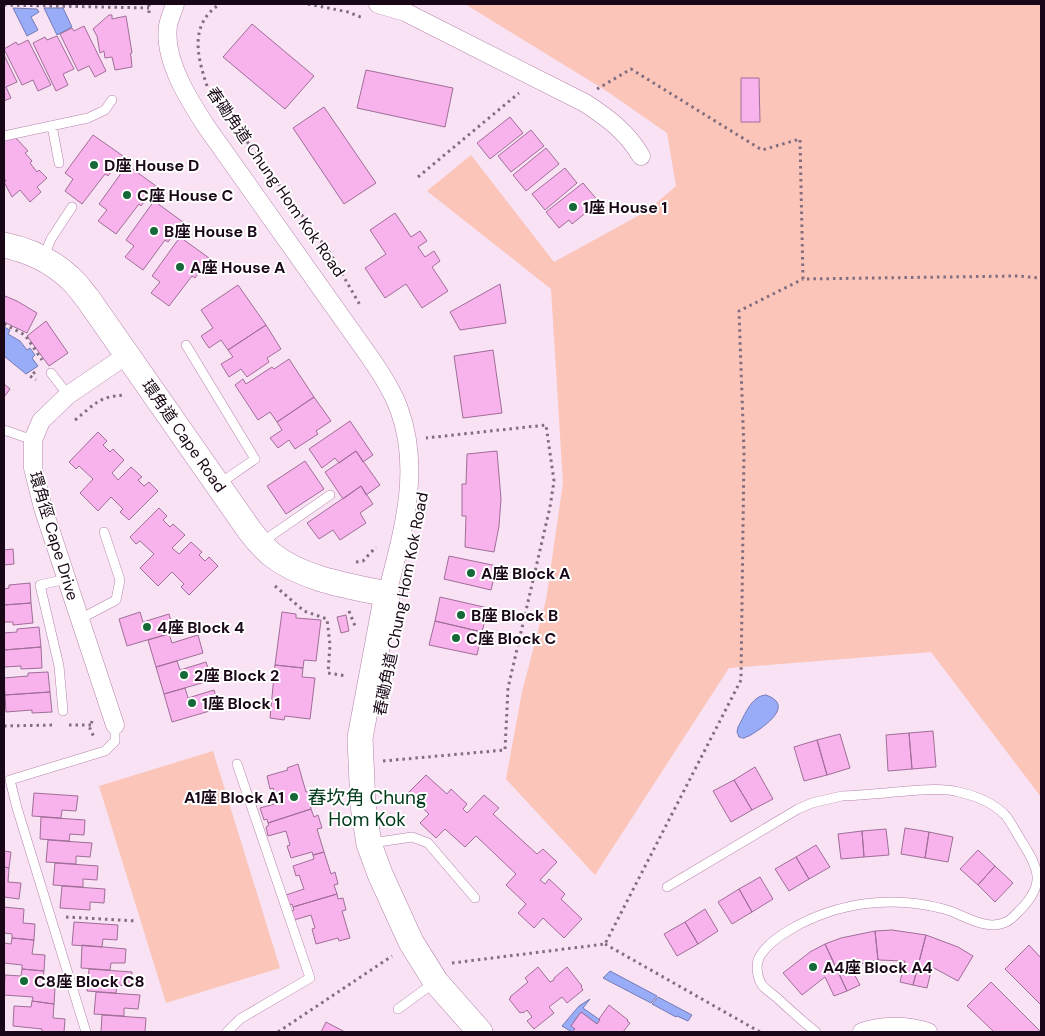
<svg xmlns="http://www.w3.org/2000/svg" width="1045" height="1036" font-family="'DM Sans','Noto Sans TC',sans-serif">
<style>
.green{fill:#fbc5b9}
.water{fill:#99acf7;stroke:#737ab4}
.building{fill:#f8b2ec;stroke:#a06e98}
.lines{fill:none;stroke-linecap:round;stroke-linejoin:round}
.lane-casing{stroke:#b683ad;stroke-width:10}
.street-casing{stroke:#b683ad;stroke-width:19}
.secondary-casing{stroke:#b683ad;stroke-width:26}
.path{stroke:#816d7e;stroke-width:3;stroke-dasharray:2.5 4;stroke-linecap:butt}
.lane{stroke:#fff;stroke-width:9}
.street{stroke:#fff;stroke-width:18}
.secondary{stroke:#fff;stroke-width:25}
.poi-dot{fill:#156838;stroke:#fff;stroke-width:2}
.labels{text-anchor:middle;dominant-baseline:central;stroke-width:4;stroke-linejoin:round;paint-order:stroke}
.poi-label{font-size:16px;font-weight:bold;fill:#190717;stroke:#fff;text-anchor:start}
.street-label{font-size:16px;fill:#190717;stroke:#fff}
.quarter-label{font-size:19px;fill:#003a1a;stroke:#fff}
</style>
<rect width="100%" height="100%" fill="#f8e2f4"/>
<path class="green" d="M465 4H1041V797L931 652 729 668 595 875 506 779 522 692 546 600 563 483 551 289 427 191 471 155 554 262 647 211 676 186 667 133 605 90Z
M213 751 280 968 166 1003 99 786Z"/>
<path class="water" d="M13 8 37 9 39 12 31 17 38 30 27 36Z
M44 8H63L72 27 57 35Z
M4 327 10 330 8 334 20 341 27 350 30 348 35 355 32 358 38 366 26 374 4 356Z
M766 695C791 704 772 720 760 729 756 731 751 736 746 737 743 739 743 738 739 737L737 732 738 727C745 715 751 696 766 695Z
M610 971 657 996 651 1003 603 978Z
M658 997 692 1015 688 1021 677 1016 676 1017 652 1004Z
M590 999 583 1008 600 1020 597 1024 581 1012 571 1026 575 1029 572 1032 562 1026 579 1006Z"/>
<path class="building" d="M109 15H112V19L126 16 132 53 130 54 131 56 132 67 115 70 112 57 105 58 104 51 100 53 97 36 93 29Z
M252 24 314 76 285 109 223 57Z
M84 26 106 71 95 77 89 66 78 71 60 34 72 28 74 31Z
M57 36 74 69 63 74 68 85 56 91 33 43 45 37 47 40Z
M28 40 51 85 38 91 33 80 22 85 4 49 16 42 18 45Z
M4 55 17 82 6 87 11 98 4 101Z
M366 70 453 88 445 127 357 108Z
M741 78H759L760 122H741Z
M324 107 376 183 344 204 293 128Z
M510 117 523 133 490 159 477 143Z
M531 130 544 146 511 172 498 156Z
M93 135 123 156 108 176 105 174 82 204 65 191 73 179 65 173Z
M14 136 28 151 25 153 32 161 30 163 37 172 39 170 47 178 37 187 41 192 30 202 20 190 12 197 4 182 6 181 4 178V138Z
M546 148 559 164 526 191 513 175Z
M127 165 156 186 141 206 139 204 116 234 98 221 107 210 99 204Z
M565 168 577 183 545 210 532 194Z
M583 183 599 202 572 224 569 220 559 228 546 212Z
M154 201 183 222 168 242 165 240 143 270 125 257 134 246 126 240Z
M395 213 411 237 420 231 427 241 418 247 425 257 434 251 440 261 432 267 448 291 422 308 406 284 385 298 365 268 386 254 370 230Z
M180 237 209 258 195 278 192 276 169 306 151 293 160 282 152 276Z
M500 284 506 323 460 330 450 312Z
M238 285 266 325 228 350 221 340 209 348 201 336 213 328 201 310Z
M5 296 17 301 37 313 27 333 4 322V299Z
M46 321 68 353 49 366 27 336Z
M266 325 281 349 267 358 269 362 247 377 241 369 229 377 221 364 233 357 228 350Z
M493 350 502 413 463 418 454 356Z
M289 359 314 397 277 422 270 412 258 420 235 385 243 379 246 384 272 367 274 369Z
M4 384 10 389 4 397Z
M314 397 331 421 316 431 318 434 295 449 289 440 278 448 270 438 282 430 277 422Z
M350 421 373 455 363 462 356 451 339 463 335 458 322 468 309 449Z
M98 432 107 441 103 445 110 452 113 449 124 460 112 473 118 480 131 467 142 477 138 480 144 486 149 482 158 491 129 520 120 512 123 509 111 497 98 511 80 493 93 479 79 466 76 469 69 462Z
M356 451 380 485 366 495 361 486 343 499 325 472Z
M497 451 501 499 499 526 494 552 465 547 466 516H462V484H466L467 454Z
M305 461 324 489 286 514 267 486Z
M361 486 373 504 360 513 366 523 340 540 333 530 319 539 307 523Z
M159 508 167 516 163 520 170 527 173 524 185 535 172 548 179 554 191 542 202 552 199 555 205 561 209 557 218 566 189 595 181 587 184 584 172 572 158 586 140 568 154 554 140 541 136 544 130 537Z
M13 549 14 564 4 565V550Z
M449 556 497 566 491 590 444 579Z
M30 583 31 603 4 605V589L9 588V585Z
M440 597 488 608 482 632 435 621Z
M31 603 33 623 13 625V622H4V605Z
M140 612 143 622 169 614 174 632 127 646 119 619Z
M282 612 296 614V618L321 620 316 661 304 660 303 668 275 665Z
M346 615 349 631 341 633 337 617Z
M435 621 482 632 477 655 429 645Z
M39 627 41 647 4 650V633L17 632V629Z
M169 634 172 643 198 635 203 653 156 667 148 640Z
M41 647 42 668 21 669V666L4 667V650Z
M177 661 180 670 206 662 212 680 164 694 156 667Z
M275 665 303 668 302 677 315 678 310 719 285 716 284 720 270 718Z
M48 672 50 692 5 695 4 678 28 676V673Z
M185 688 188 698 214 690 220 708 172 722 164 694Z
M50 692 52 712 32 713V710L6 712 5 695Z
M933 731 936 767 912 769 909 733Z
M909 733 912 769 888 771 886 735Z
M840 734 850 768 827 775 817 740Z
M817 740 827 775 804 781 794 747Z
M298 764 306 792 310 790 314 802 310 804 311 809 268 823 267 819 264 820 260 808 278 803 273 788 270 789 267 776 288 770 287 768Z
M755 767 773 799 752 810 734 780Z
M426 775 447 794 451 789 467 804 463 809 467 813 484 795 499 808 493 814 537 854 543 849 557 862 540 880 545 884 549 879 565 894 561 899 582 919 564 938 543 918 534 928 518 913 526 904 506 885 516 874 476 836 465 847 445 829 436 838 420 823 429 814 407 794Z
M734 780 752 810 731 822 713 791Z
M34 793 78 796 76 811 62 810 61 818 32 816Z
M311 809 314 817 318 815 322 828 317 829 324 852 313 855 312 852 291 858 287 846 290 845 286 831 268 836 266 827 269 825 268 823Z
M41 817 85 820 84 835 70 834 69 841 40 839Z
M905 828 929 832 925 858 901 854Z
M886 829 889 855 864 857 862 831Z
M862 831 864 857 841 859 838 834Z
M929 832 953 837 948 862 925 858Z
M48 840 92 843 90 857 76 856V864L46 862Z
M816 845 830 867 809 879 796 857Z
M978 850 995 866 978 885 960 869Z
M4 851 11 852 9 868 4 867Z
M324 852 331 874 335 872 338 884 334 885 337 894 293 907 292 904 289 905 286 895 304 889 299 875 296 876 293 866 314 859 313 855Z
M796 857 809 879 789 891 775 869Z
M55 863 98 866 97 880 83 879V887L53 885Z
M995 866 1013 883 995 902 978 885Z
M4 867 9 868 8 882 21 883 19 899 4 897Z
M760 877 773 899 752 912 739 889Z
M62 886 105 889 104 903 90 902V910L60 908Z
M739 889 752 912 732 924 718 902Z
M337 894 338 899 343 898 346 910 342 911 350 938 339 941 338 938 316 944 312 929 315 928 311 915 294 920 291 911 294 910 293 907Z
M4 907 24 909 23 923 35 924 34 940 12 938V934L4 933Z
M705 909 718 931 698 944 685 922Z
M74 922 118 925 117 940 103 939 102 947 72 945Z
M685 922 698 944 677 956 664 934Z
M892 930 926 935 913 985 900 982 905 961 878 960 875 931Z
M875 931 878 960 850 966 860 985 847 991 825 944 841 938Z
M926 935 958 947 973 956 958 981 932 967 927 988 913 985Z
M12 938 34 940 32 954 45 955 44 971 22 969V965L4 963V943L11 944Z
M825 944 847 991 834 996 825 977 802 995 783 973 810 952Z
M82 945 126 949 125 963H111L110 970 81 968Z
M1029 945 1041 958V1005L1005 969Z
M538 967 550 982 554 980V978L567 967 582 986 581 987 583 990 567 1003 562 997 549 1007 554 1013 534 1029 527 1021 532 1017 527 1010 523 1013 522 1012 520 1013 509 999 511 998 510 997 528 982 525 978Z
M22 969 44 971 42 986 55 988 54 1004 32 1001 33 997 4 995 5 975 21 976Z
M89 969 132 972 131 986 117 985 116 993 87 991Z
M991 982 1041 1032H994L967 1006Z
M96 992 140 995 138 1009 124 1008V1016L94 1014Z
M32 1001 54 1004 53 1018 65 1019 64 1032H42V1029L13 1026 14 1006 31 1007Z
M609 1005 628 1020 627 1021 630 1023 623 1032H572L575 1029 571 1026 581 1012 597 1024 600 1020 599 1019Z
M102 1015 146 1018 145 1032H101Z
M326 1022 345 1032H321Z"/>
<g class="lines">
<g class="lane-casing">
<path id="lane" d="M52 126 59 163
M4 136 88 118 105 110 112 100
M44 256 51 239 72 207
M186 345 255 459 219 484
M51 373 68 395
M4 430 33 440
M262 542 330 495
M80 619 116 600 120 580 104 532
M63 711 59 666 40 585 66 579
M372 843 412 837 428 843 475 898
M667 887 798 809 812 803 842 796C864 795 885 793 907 791 924 790 942 788 959 792 976 796 995 804 1006 816 1012 824 1017 834 1022 842 1040 870 1045 885 1020 910 1016 914 1011 920 1006 922 986 932 963 914 944 909 892 895 838 902 791 929 779 936 767 944 760 956 755 964 757 977 762 985 765 989 771 993 776 997 789 1009 802 1021 816 1032
M398 1009 435 982
M86 1032 17 808 10 780 105 751 115 741V725
M227 1032 240 1019 310 978 237 764"/>
</g>
<g class="street-casing">
<path id="street" d="M175 4C173 11 169 19 168 26 163 60 190 102 208 129L369 356C381 373 392 390 399 409 422 471 402 534 387 594
M378 4 405 12 585 103C608 118 627 132 641 156
M115 725 43 508 33 468V440L41 421 68 395 127 355
M862 1032C882 1025 908 1025 928 1032"/>
</g>
<g class="secondary-casing">
<path id="secondary" d="M4 245C28 250 52 261 70 278 77 284 82 292 88 299L250 531C256 539 263 547 271 554 302 579 348 586 387 594L360 738 363 805 369 844 380 874 411 942 436 982 480 1032"/>
</g>
<path class="path" d="M149 4V13
M308 4 348 12 363 18
M4 5 149 8
M207 86C197 56 189 24 220 4
M597 89 631 69 762 150 800 139 803 279 1017 276 1041 278
M216 100 330 253 360 305
M418 177 519 93
M4 324 25 335 42 360
M35 372 30 376 36 380
M75 420C95 404 99 396 126 395
M356 562 363 561 376 547
M275 586 304 611 327 619 330 645 328 673 347 676
M349 611 355 626
M92 721 90 729 95 739
M69 725H91
M4 726 56 725
M383 761 505 750 508 688 550 507 554 481 546 425 426 438
M66 917 137 921
M605 944 760 1032
M452 963 605 944 741 680 744 451 739 311 803 279
M278 1032 392 956"/>
<use href="#lane" class="lane"/>
<use href="#street" class="street"/>
<use href="#secondary" class="secondary"/>
</g>
<g class="poi-dot">
<circle cx="94" cy="165" r="5"/>
<circle cx="127" cy="195" r="5"/>
<circle cx="573" cy="207" r="5"/>
<circle cx="154" cy="231" r="5"/>
<circle cx="180" cy="267" r="5"/>
<circle cx="471" cy="573" r="5"/>
<circle cx="461" cy="615" r="5"/>
<circle cx="147" cy="627" r="5"/>
<circle cx="456" cy="638" r="5"/>
<circle cx="184" cy="675" r="5"/>
<circle cx="192" cy="703" r="5"/>
<circle cx="294" cy="797" r="5"/>
<circle cx="813" cy="967" r="5"/>
<circle cx="24" cy="981" r="5"/>
</g>
<g class="labels">
<g class="poi-label">
<text x="104" y="165">D座 House D</text>
<text x="137" y="195">C座 House C</text>
<text x="583" y="207">1座 House 1</text>
<text x="164" y="231">B座 House B</text>
<text x="190" y="267">A座 House A</text>
<text x="481" y="573">A座 Block A</text>
<text x="471" y="615">B座 Block B</text>
<text x="157" y="627">4座 Block 4</text>
<text x="466" y="638">C座 Block C</text>
<text x="194" y="675">2座 Block 2</text>
<text x="202" y="703">1座 Block 1</text>
<text x="284" y="797" text-anchor="end">A1座 Block A1</text>
<text x="823" y="967">A4座 Block A4</text>
<text x="34" y="981">C8座 Block C8</text>
</g>
<g class="street-label">
<text transform="translate(276 182) rotate(55)">舂磡角道 Chung Hom Kok Road</text>
<text transform="translate(184 436) rotate(55)">環角道 Cape Road</text>
<text transform="translate(54 536) rotate(73)">環角徑 Cape Drive</text>
<text transform="translate(401 604) rotate(-79)">舂磡角道 Chung Hom Kok Road</text>
</g>
<g class="quarter-label">
<text x="367" y="797">舂坎角 Chung<tspan x="367" dy="22">Hom Kok</tspan></text>
</g>
</g>
<rect width="1045" height="1036" fill="none" stroke="#190717" stroke-width="10"/>
</svg>
